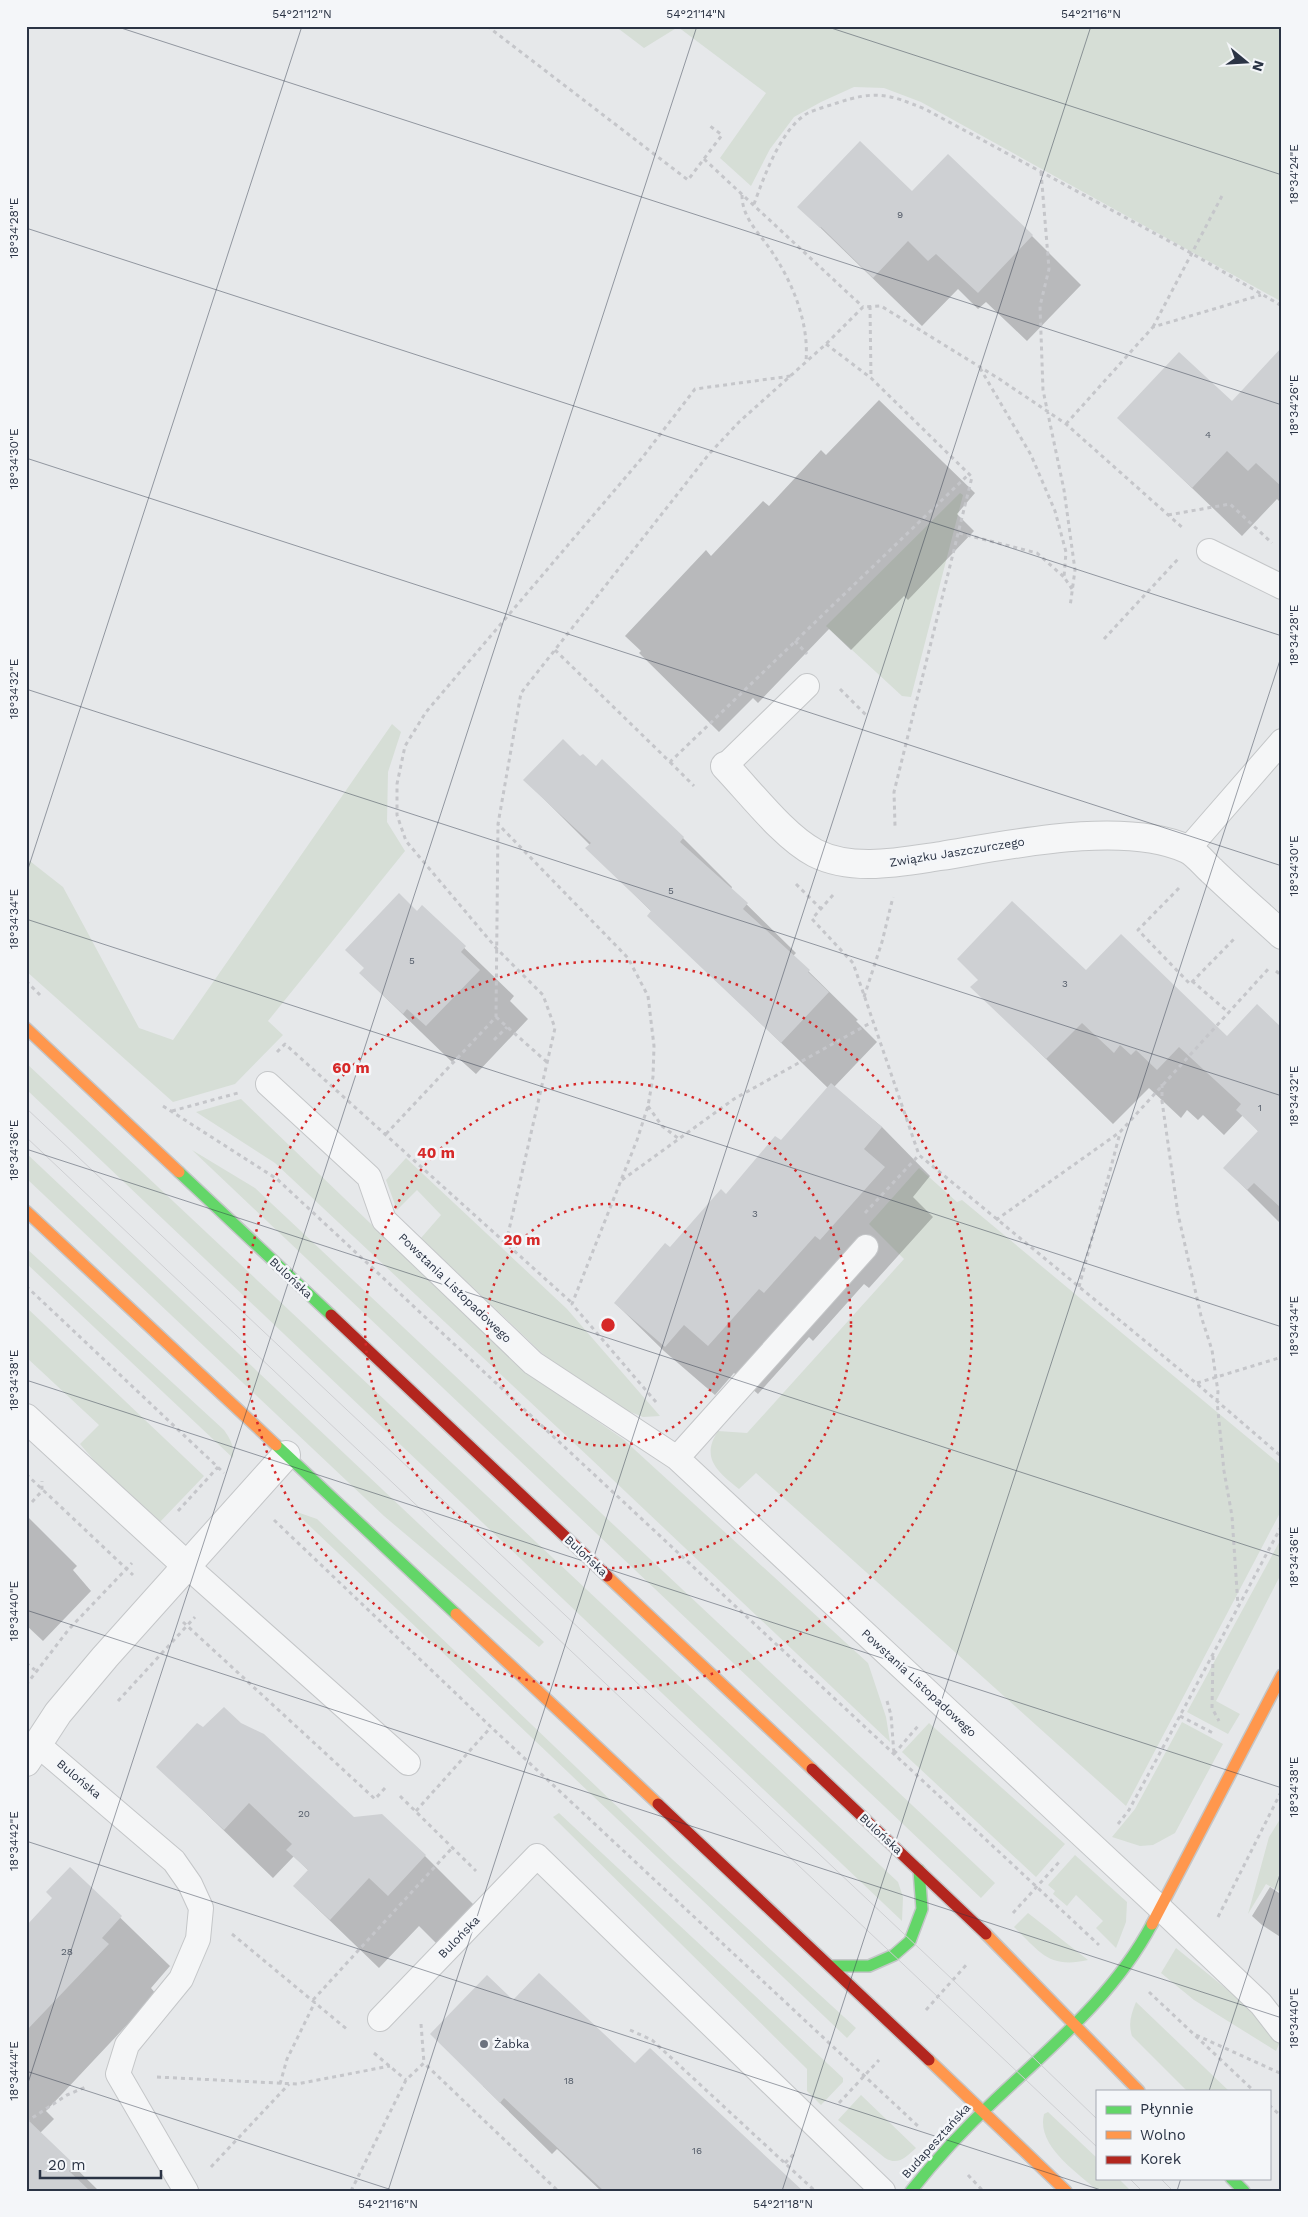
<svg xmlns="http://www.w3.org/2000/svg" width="1308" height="2217" font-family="'Work Sans',sans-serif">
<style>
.green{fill:#d6ded6}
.shadow{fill:#0003}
.building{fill:#ced0d3}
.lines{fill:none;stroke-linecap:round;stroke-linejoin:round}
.lane-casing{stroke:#c4c6c8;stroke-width:26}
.street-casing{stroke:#c4c6c8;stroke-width:30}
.fast-casing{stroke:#c4c6c8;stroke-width:14}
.slow-casing{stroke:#c4c6c8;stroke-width:14}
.jam-casing{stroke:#c4c6c8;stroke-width:14}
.path{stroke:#c5c6ca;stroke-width:3;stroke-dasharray:4 4;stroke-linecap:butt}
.lane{stroke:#f5f6f7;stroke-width:24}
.street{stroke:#f5f6f7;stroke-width:28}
.fast{stroke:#63d668;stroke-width:11}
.slow{stroke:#ff974d;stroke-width:11}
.jam{stroke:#b3261e;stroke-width:11}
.tram{stroke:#cecfd2;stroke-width:1}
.ticks{fill:none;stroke:#2b3445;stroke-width:1;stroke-opacity:0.45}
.ring{fill:none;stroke:#d62828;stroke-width:2.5;stroke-dasharray:2.5 5}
.poi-dot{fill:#6c737f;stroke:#f4f6f9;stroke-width:2}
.labels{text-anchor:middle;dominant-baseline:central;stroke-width:5;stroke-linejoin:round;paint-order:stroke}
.number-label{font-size:10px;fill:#545c69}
.street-label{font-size:12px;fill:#2b3445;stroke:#f4f6f9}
.poi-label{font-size:12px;fill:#2b3445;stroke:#f4f6f9;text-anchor:start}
.centre{fill:#d62828;stroke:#f4f6f9;stroke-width:2.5}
.ring-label{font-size:15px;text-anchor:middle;font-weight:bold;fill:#d62828;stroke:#f4f6f9;stroke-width:5;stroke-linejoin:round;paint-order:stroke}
.neatline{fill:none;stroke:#2b3445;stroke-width:2}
.ticks-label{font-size:12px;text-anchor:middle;fill:#2b3445}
</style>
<rect width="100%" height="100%" fill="#e6e8ea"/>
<path class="green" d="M615 26H1282V302L921 102 884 88 854 87 821 102 794 117 770 149 751 186 720 158 766 93 678 27 644 48Z
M960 493 963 495 911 697 902 696 826 626Z
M392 724 401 732 388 772 387 822 405 851 268 1021 283 1035 235 1084 173 1102 26 971V858L63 887 139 1028 173 1040Z
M26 1063 898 1882 903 1897 902 1921 26 1089Z
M241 1099 523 1370 623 1439 868 1663 886 1717 890 1742 590 1458 275 1163 196 1112Z
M192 1150 255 1188 995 1883 981 1898Z
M26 1153 544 1642 539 1647 384 1516 26 1178Z
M406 1158 567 1309 660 1416 643 1417 623 1409 547 1358 421 1238 441 1215 417 1190 397 1210 386 1180Z
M919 1168 957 1202 962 1200 1282 1466V1509L1126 1806 756 1473 739 1489C718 1472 700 1458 718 1431L747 1433 904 1259 869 1224Z
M26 1248 224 1430C231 1440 234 1446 233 1458L26 1263Z
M26 1307 204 1476 158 1524 133 1506 80 1444 99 1425 26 1357Z
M294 1511 317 1519 672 1859 856 2028 847 2038Z
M1282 1537V1572L1216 1701 1240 1714 1228 1734 1187 1712Z
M1182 1722 1223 1744 1175 1833 1153 1845 1140 1846 1112 1837 1135 1809Z
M929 1723 1065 1844 1036 1877 902 1752Z
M559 1813 843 2078V2082L821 2105 807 2091V2069L553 1817Z
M1282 1816V1893L1266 1884 1248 1914 1269 1837Z
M1075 1855 1127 1902 1126 1922 1116 1948 1096 1928 1103 1921 1076 1895 1067 1906 1053 1894 1055 1891 1048 1885Z
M1028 1913 1088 1960C1049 1969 1040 1952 1014 1927Z
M1176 1948 1255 2012 1279 2044 1276 2051 1194 2000 1161 1973Z
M1136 2002 1229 2091H1187L1132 2036C1128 2024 1131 2014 1136 2002Z
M861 2095 916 2148C906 2157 898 2166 885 2158L838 2120Z
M1048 2112 1097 2158V2178H1118L1131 2191H1098C1077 2172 1036 2146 1044 2114Z"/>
<path class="shadow" d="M912 193 1032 236 1081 285 1027 341 986 302 978 309 958 289 922 326 799 207Z
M1282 380V504L1277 499 1242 536 1119 418 1232 403Z
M879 400 975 493 957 514 974 531 908 600 904 596 851 650 829 629 758 703 753 698 719 732 639 653 641 651 625 636 706 550 711 556 763 501 769 506 821 450 826 455Z
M580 758 596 768 602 761 683 838 732 887 731 889 796 953 793 956 858 1020 856 1021 877 1042 834 1087 882 1127 930 1176 913 1197 933 1217 869 1288 864 1284 813 1341 809 1337 758 1394 734 1373 715 1395 664 1351 615 1303 781 1142 828 1088 649 916 652 912 587 848 590 845 525 780Z
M422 907 514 996 510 1001 528 1019 476 1074 457 1057 452 1062 360 973Z
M1086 972 1227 1038 1282 1029V1225L1225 1168 1259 1132 1243 1115 1224 1135 1203 1115 1198 1120 1187 1110 1181 1118 1149 1088 1113 1124 972 987Z
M26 1515 77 1566 73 1570 91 1591 43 1641 26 1625Z
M158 1767 354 1819 425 1856 474 1905 437 1944 419 1926 379 1968 294 1886 309 1871 294 1856 273 1878Z
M70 1869 170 1966 151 1988 156 1994 46 2111 54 2119 40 2133 99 2191H26V1928L54 1898Z
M1270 1887 1282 1895V1938L1262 1925 1252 1916Z
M513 2002 635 2065 801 2191H601L557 2149 552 2154 483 2086Z"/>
<path class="building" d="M860 141 912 191 948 154 1033 235 978 293 936 254 928 261 908 241 873 278 821 227 820 228 797 207Z
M1282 347V487L1256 463 1248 471 1227 451 1192 488 1117 418 1179 352 1232 401Z
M563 739 580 756 583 754 596 766 602 759 684 837 680 842 748 903 743 909 810 970 808 972 829 992 781 1043 647 916 651 911 585 848 591 843 523 780Z
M399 893 417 911 422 905 466 946 461 952 480 970 426 1026 407 1009 403 1014 359 973 364 968 345 950Z
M1012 901 1086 970 1121 934 1227 1036 1257 1004 1282 1028V1209L1254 1183 1247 1190 1223 1168 1258 1131 1236 1110 1241 1104 1179 1047 1157 1070 1136 1050 1131 1055 1120 1045 1114 1053 1082 1023 1046 1059 970 987 978 980 957 959Z
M831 1083 882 1127 864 1149 885 1167 820 1240 815 1236 764 1293 759 1289 708 1346 684 1325 665 1347 614 1303 665 1243 670 1247 721 1189 726 1194 775 1136 781 1140Z
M224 1707 241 1723 264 1734 354 1817 382 1814 426 1855 388 1896 369 1878 330 1920 293 1886 308 1870 286 1850 292 1844 249 1803 224 1830 156 1767 197 1723 203 1727Z
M70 1867 122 1916 102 1938 109 1944 26 2031V1926L52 1898 46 1892Z
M539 1973 635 2063 650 2048 803 2191H604L504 2098 500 2103 430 2034 487 1975 513 2000Z
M26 2118 75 2165 69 2171 90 2191H26Z"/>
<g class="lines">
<g class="lane-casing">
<path id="lane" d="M1209 551 1282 587
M725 766 807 686
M1188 849 1282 741
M268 1084 369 1177 384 1220 533 1363 677 1458 1160 1908 1261 2004 1282 2031
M677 1458 866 1247
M187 1566 408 1763
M37 1744 174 1861 190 1884 201 1908 198 1939 181 1979 127 2045 118 2074 186 2191
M380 2019 537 1856 883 2191"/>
</g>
<g class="street-casing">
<path id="street" d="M725 766C750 792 784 837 815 853 853 872 900 862 941 856 1009 845 1123 820 1187 849 1196 853 1205 865 1212 871 1235 893 1259 914 1282 935
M26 1418 187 1566
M26 1762 58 1713 105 1657 286 1455"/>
</g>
<g class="fast-casing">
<path id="fast" d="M179 1172 331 1315
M276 1445 456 1614
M831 1966H869L894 1955 910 1941 922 1909 919 1870
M1231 2178 1244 2191
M911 2191C937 2158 965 2128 996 2099 1053 2045 1115 1994 1152 1924"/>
</g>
<g class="slow-casing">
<path id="slow" d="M26 1028 179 1172
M26 1211 276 1445
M607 1576 812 1769
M456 1614 658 1804
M1152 1924 1282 1675
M986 1934 1139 2091
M929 2060 1066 2191"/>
</g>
<g class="jam-casing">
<path id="jam" d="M331 1315 607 1576
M812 1769 986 1934
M658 1804 929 2060"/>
</g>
<path class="path" d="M487 26 688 180 722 135 710 126
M704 159 863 307
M1041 172 1049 269 1040 306 1043 390 1064 490 1075 570 1070 607
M742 195C742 220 762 235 774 255 794 286 809 324 806 361
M754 204C764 177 781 128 808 113 816 109 828 106 837 103 876 90 888 94 925 109L1191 253 1282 306
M870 306 871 378
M1153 327 1223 194
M826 344 871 378 972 477 894 792 895 826
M980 368 1031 455 1055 511 1066 552 1064 577 1072 589
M1066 424 1153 327 1261 295
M1168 515 1230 504 1272 543
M959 533 1037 553 1064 577
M1104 639 1178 559
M795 641 807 654
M555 650 670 762 969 474
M840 689 866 715
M670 762 694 786
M796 884 821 909
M1179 888 1138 930 1190 984 1234 939
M833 895 812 919 853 963 919 1155 1196 1383 1282 1457
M1276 971 1282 976
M26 981 40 995
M1192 981 1228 1012
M864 997 882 942 893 897
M496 1017 548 1063
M494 1040 507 1027
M277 1052 285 1044 572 1303
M1162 1084V1101L1178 1214 1201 1316 1212 1350 1218 1392 1217 1401 1224 1471 1232 1516 1238 1606
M163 1106 277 1179 1099 1945
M648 1106 662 1126 679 1139
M172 1111 238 1093
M386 1134 496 1017 498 824
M622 1180 734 1099 872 1022
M865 1213 919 1155
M996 1220 1120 1132 1270 967
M506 1243 555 1028 543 995 497 949 406 841 397 815V784L405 746 426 712 642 458 695 389 791 376
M26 1286 224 1473
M1079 1287 1120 1133
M1197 1383 1282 1357
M656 1402 572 1304 637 1140 648 1106 653 1077 654 1046 648 996 628 958 498 824 521 693 709 454 739 422 826 344 863 307 881 306 1001 380 1066 424 1184 529
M26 1474 133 1575
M32 1502 42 1491V1481
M178 1511 218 1467
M274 1520 491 1727 919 2127
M183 1622 375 1799 385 1788
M1213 1656 1212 1708 1219 1721
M26 1663 35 1670
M26 1685 69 1629 132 1563
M118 1701 195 1617
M887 1701 891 1715 894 1754
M1180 1716 1213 1733
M894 1754 918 1726
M400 1796 476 1871
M416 1811 491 1727
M1118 1824 1129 1810 1167 1740 1282 1525
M1013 1913 1061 1860
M1218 1917 1282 1790
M232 1934 349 2031
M1149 1992 1254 2091
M313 2000 452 1848
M926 2010 967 1964
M421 2024 424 2063
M630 2030 652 2040 815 2191
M1196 2035 1282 2074
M374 2053 406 2080
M157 2077 297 2084 390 2066
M280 2084 287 2059 315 2002
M839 2103 879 2060
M1269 2105 1282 2117
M26 2122 67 2095 88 2086
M785 2163 795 2153
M211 2167 289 2084
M968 2175 983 2191
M351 2191 406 2080 424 2063 558 2191"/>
<use href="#lane" class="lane"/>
<use href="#street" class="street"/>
<use href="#fast" class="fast"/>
<use href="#slow" class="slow"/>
<use href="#jam" class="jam"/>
<path class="tram" d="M26 1108 953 1980 1097 2119
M26 1137 1097 2147
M1129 2178 1142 2191
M1160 2178 1173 2191"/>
</g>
<path class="ticks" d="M115 26 1282 405M825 26 1282 175M26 228 1282 636M26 458 1282 866M26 689 1282 1096M26 875 302 26M26 919 1282 1327M26 1149 1282 1557M26 1380 1282 1788M26 1610 1282 2018M26 1841 1104 2191M26 2071 395 2191M26 2089 697 26M1209 2091 1282 1868M388 2191 1091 26M782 2191 1282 654M1177 2191 1181 2178"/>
<g class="ring">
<circle cx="608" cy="1325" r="121"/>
<circle cx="608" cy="1325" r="243"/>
<circle cx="608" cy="1325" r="364"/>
</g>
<circle class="poi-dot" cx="484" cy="2044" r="5"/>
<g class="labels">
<g class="number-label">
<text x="900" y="214">9</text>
<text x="1208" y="434">4</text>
<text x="671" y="890">5</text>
<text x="412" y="960">5</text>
<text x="1065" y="983">3</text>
<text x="1260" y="1107">1</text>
<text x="755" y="1213">3</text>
<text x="304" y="1813">20</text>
<text x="67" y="1951">28</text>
<text x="569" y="2080">18</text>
<text x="697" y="2150">16</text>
</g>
<g class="street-label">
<text transform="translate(957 852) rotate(-9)">Związku Jaszczurczego</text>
<text transform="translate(291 1278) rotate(43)">Bulońska</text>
<text transform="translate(455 1288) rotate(44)">Powstania Listopadowego</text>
<text transform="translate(586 1556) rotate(43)">Bulońska</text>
<text transform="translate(919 1683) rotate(43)">Powstania Listopadowego</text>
<text transform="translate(79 1779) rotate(40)">Bulońska</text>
<text transform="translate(881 1834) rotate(43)">Bulońska</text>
<text transform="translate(459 1937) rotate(-46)">Bulońska</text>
<text transform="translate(936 2141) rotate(-48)">Budapesztańska</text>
</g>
<g class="poi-label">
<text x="494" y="2044">Żabka</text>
</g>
</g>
<circle cx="608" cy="1325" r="8" class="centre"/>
<g class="ring-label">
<text x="351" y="1073">60 m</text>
<text x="436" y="1158">40 m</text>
<text x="522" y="1245">20 m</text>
</g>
<rect width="1308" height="2217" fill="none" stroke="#f4f6f9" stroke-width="55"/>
<rect x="1096" y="2090" width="175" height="90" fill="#f4f6f9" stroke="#a4a8b1"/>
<rect x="1106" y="2106" width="25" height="8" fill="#63d668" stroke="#a4a8b1"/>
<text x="1140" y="2114" font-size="15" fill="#2b3445">Płynnie</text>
<rect x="1106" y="2131" width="25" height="8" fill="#ff974d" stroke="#a4a8b1"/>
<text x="1140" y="2140" font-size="15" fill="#2b3445">Wolno</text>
<rect x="1106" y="2156" width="25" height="8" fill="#b3261e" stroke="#a4a8b1"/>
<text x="1140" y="2164" font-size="15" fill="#2b3445">Korek</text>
<g transform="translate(1246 62) rotate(108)" stroke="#f4f6f9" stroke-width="4" paint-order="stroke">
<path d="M0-4L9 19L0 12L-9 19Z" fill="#2b3445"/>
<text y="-8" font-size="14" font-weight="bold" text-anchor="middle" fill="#2b3445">N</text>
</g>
<path d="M40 2170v8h121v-8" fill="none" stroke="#2b3445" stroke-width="2.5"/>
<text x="48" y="2170" font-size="15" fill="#2b3445" stroke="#f4f6f9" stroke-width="4" paint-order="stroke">20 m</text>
<rect x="28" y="28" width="1252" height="2162" class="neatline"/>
<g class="ticks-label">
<text x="302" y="18">54°21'12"N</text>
<text x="696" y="18">54°21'14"N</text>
<text x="1091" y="18">54°21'16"N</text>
<text transform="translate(1294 174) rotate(-90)" y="4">18°34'24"E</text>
<text transform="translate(14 228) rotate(-90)" y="4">18°34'28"E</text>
<text transform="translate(1294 405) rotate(-90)" y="4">18°34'26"E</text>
<text transform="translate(14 459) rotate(-90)" y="4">18°34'30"E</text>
<text transform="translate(1294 635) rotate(-90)" y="4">18°34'28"E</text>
<text transform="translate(14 689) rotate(-90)" y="4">18°34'32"E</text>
<text transform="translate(1294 866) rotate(-90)" y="4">18°34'30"E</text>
<text transform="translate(14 919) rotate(-90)" y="4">18°34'34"E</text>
<text transform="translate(1294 1096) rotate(-90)" y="4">18°34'32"E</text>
<text transform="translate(14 1150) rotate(-90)" y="4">18°34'36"E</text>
<text transform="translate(1294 1326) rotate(-90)" y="4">18°34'34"E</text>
<text transform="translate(14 1380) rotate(-90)" y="4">18°34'38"E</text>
<text transform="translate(1294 1557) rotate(-90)" y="4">18°34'36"E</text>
<text transform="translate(14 1611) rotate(-90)" y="4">18°34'40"E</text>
<text transform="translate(1294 1787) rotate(-90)" y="4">18°34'38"E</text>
<text transform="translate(14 1841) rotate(-90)" y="4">18°34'42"E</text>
<text transform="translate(1294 2018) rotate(-90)" y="4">18°34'40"E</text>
<text transform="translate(14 2071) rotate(-90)" y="4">18°34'44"E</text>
<text x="388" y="2208">54°21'16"N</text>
<text x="783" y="2208">54°21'18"N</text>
</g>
</svg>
